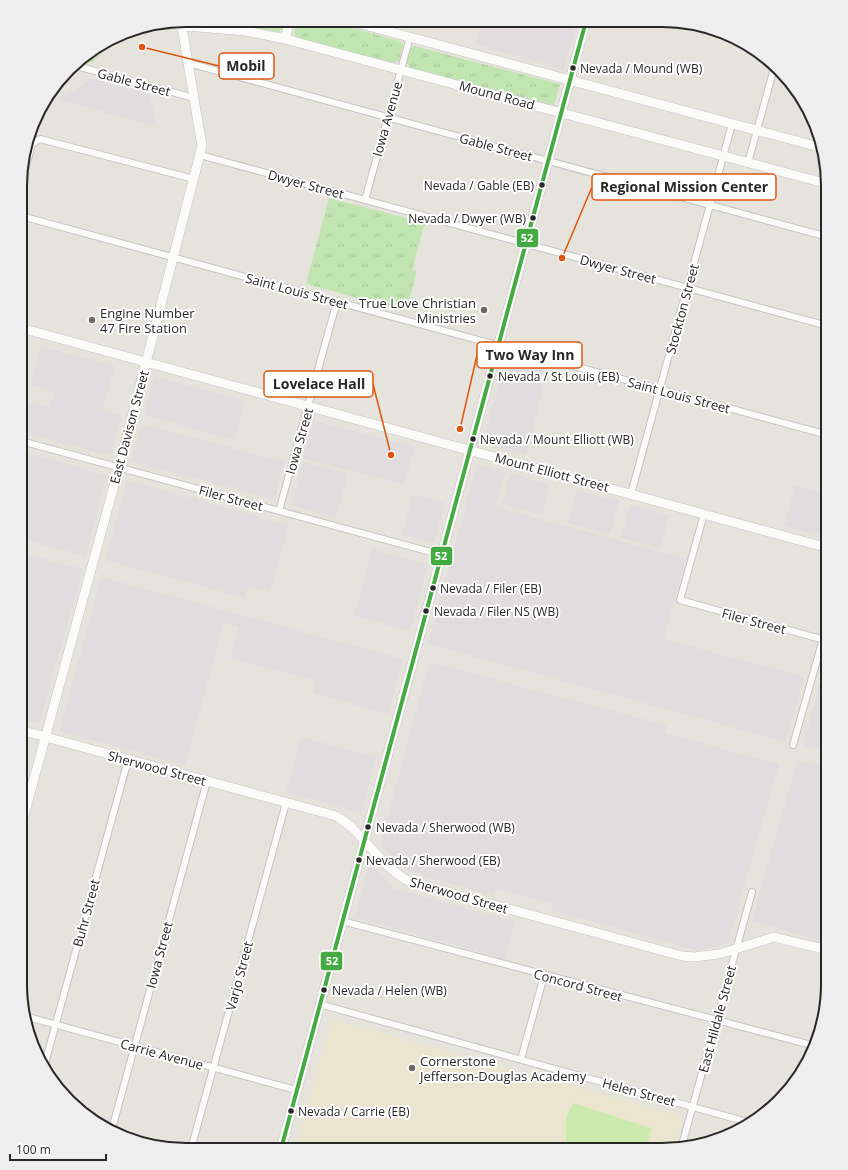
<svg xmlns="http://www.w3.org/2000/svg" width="848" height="1170" font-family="'Open Sans',sans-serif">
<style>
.industrial{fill:#e1dddf}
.education{fill:#ebe5cf}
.grass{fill:url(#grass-tufts)}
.pitch{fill:#cceaae}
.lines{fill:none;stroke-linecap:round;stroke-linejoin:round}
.street-casing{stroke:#c3c2c2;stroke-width:8}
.secondary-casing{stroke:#c3c2c2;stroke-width:10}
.street{stroke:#fbfbfa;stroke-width:6}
.secondary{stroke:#fbfbfa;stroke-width:9}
.bus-1-casing{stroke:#fff;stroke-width:7}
.bus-1{stroke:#44aa42;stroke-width:4}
.bus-dot{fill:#272727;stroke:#fff;stroke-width:1.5}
.poi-dot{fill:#6a6966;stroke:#fff;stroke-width:1.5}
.labels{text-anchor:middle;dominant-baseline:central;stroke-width:4;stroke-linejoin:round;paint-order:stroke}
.bus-label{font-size:12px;fill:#272727;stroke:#fff;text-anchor:start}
.street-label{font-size:13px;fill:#272727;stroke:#fff}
.poi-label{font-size:13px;fill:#272727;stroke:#fff;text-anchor:start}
.rim{fill:none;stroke:#272727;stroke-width:2}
.leader{fill:none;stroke:#de560d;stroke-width:1.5}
.callout-dot{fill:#de560d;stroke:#fff;stroke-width:1.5}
.callout{fill:#fff;stroke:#de560d;stroke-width:1.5}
.callout-label{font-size:14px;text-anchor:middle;font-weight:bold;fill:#272727}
.line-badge{stroke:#fff;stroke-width:1.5}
.badge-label{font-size:11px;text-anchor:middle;font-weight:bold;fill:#fff}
</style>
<defs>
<pattern id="grass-tufts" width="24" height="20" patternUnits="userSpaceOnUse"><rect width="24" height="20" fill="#c1e5b1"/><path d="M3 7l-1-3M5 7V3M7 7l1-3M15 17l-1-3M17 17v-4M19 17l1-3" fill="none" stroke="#a6c498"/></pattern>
</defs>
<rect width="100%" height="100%" fill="#e6e3dc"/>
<path class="industrial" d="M482 21H577L564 70 478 45 476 44Z
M90 78 150 95 157 127 58 99 82 85Z
M41 346 115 366 103 410 122 416 111 456 21 432 22 400 50 408 54 392 31 385Z
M506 358 548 370 526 455 482 444Z
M154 376 245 401 235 440 144 415Z
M313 420 415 447 404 485 303 458Z
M141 424 285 462 275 500 131 461Z
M21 452 107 475 86 556 21 539Z
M303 462 348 474 336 517 291 505Z
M477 464 505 472 496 507 686 559 664 639 804 677 786 742 428 644Z
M510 473 550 484 542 515 502 504Z
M127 480 289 525 270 592 248 586 245 598 105 560Z
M795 485 828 494V537L784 526Z
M576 490 619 501 610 534 568 523Z
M413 494 445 503 434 543 402 534Z
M630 505 669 515 661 548 621 538Z
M372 549 428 564 410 631 354 616Z
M21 553 83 569 39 724 20 719Z
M101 577 403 659 388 714 313 693 316 681 230 658 238 627 224 623 185 765 59 731Z
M429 662 666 725 665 733 779 764 728 943 698 951 551 910 552 904 497 888 494 896 410 872 380 845Z
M819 687 828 689V752L803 745Z
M301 737 376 757 361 813 286 792Z
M797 760 828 768V943L752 921Z
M369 863 394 889 515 921 505 959 355 918Z"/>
<path class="education" d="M331 1019 683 1117 674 1147 662 1150 295 1149Z"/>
<path class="grass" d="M207 20H285L282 30 278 32Z
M297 20H322L400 41 403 45 399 60 393 63 297 38 294 33Z
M116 38 92 63 79 60Z
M414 46 560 84 554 105 410 68 407 63 411 48Z
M329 198 425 223 412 270 417 271 406 311 306 284Z
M828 655V689L819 687Z"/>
<path class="pitch" d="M573 1103 651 1128 646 1150H566V1118Z"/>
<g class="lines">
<g class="street-casing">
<path id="street" d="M188 63 828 237
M73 65 194 98
M200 155 828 326
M748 163 774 68
M21 186 32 144 40 139 194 179
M365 200 410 37
M21 216 828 435
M21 441 442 555
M631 494 732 124
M279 511 337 301
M704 514 680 600 828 641
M793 745 828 621
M342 921 815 1046
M319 1004 751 1123
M28 1017 296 1090
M521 1059 544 976
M44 1067 128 760
M112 1129 207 781
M682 1145 752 892
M191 1149 286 803"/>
</g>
<g class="secondary-casing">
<path id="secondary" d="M346 20 819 147
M163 24 246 31 285 39 828 184
M285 39 290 20
M21 328 828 548
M20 730 336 816C366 833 381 870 413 883L682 956 694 957 719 954 774 937 828 950
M20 830 119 467 202 146 181 21
M281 1149 586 21"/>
</g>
<use href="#street" class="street"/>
<use href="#secondary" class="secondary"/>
<g class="bus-1-casing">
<path id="bus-1" d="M281 1149 586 21"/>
</g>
<use href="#bus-1" class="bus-1"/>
</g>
<g class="bus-dot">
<circle cx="573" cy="68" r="3.5"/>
<circle cx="542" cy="185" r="3.5"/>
<circle cx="533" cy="218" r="3.5"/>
<circle cx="490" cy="376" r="3.5"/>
<circle cx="473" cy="439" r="3.5"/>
<circle cx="433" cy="588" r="3.5"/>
<circle cx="426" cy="611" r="3.5"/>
<circle cx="368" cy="827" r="3.5"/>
<circle cx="359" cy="860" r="3.5"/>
<circle cx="324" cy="990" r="3.5"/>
<circle cx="291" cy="1111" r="3.5"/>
</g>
<g class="poi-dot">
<circle cx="484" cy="310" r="4"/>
<circle cx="92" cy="320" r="4"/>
<circle cx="412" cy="1068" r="4"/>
</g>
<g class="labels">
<g class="bus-label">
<text x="580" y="68">Nevada / Mound (WB)</text>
<text x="534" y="185" text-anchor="end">Nevada / Gable (EB)</text>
<text x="526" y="218" text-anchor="end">Nevada / Dwyer (WB)</text>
<text x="498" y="376">Nevada / St Louis (EB)</text>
<text x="480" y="439">Nevada / Mount Elliott (WB)</text>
<text x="440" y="588">Nevada / Filer (EB)</text>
<text x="434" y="611">Nevada / Filer NS (WB)</text>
<text x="376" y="827">Nevada / Sherwood (WB)</text>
<text x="366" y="860">Nevada / Sherwood (EB)</text>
<text x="332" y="990">Nevada / Helen (WB)</text>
<text x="298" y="1111">Nevada / Carrie (EB)</text>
</g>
<g class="street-label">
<text transform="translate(134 82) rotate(15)">Gable Street</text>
<text transform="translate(497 95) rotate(15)">Mound Road</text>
<text transform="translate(387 119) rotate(-74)">Iowa Avenue</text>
<text transform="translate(496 147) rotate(15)">Gable Street</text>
<text transform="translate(306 184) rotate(15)">Dwyer Street</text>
<text transform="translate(618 269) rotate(15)">Dwyer Street</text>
<text transform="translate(297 291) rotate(15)">Saint Louis Street</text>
<text transform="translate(682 309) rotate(-75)">Stockton Street</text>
<text transform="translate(679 395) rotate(15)">Saint Louis Street</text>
<text transform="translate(129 427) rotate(-75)">East Davison Street</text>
<text transform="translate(299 441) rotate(-74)">Iowa Street</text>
<text transform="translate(552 472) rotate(15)">Mount Elliott Street</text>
<text transform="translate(231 498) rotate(15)">Filer Street</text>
<text transform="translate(754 621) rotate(15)">Filer Street</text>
<text transform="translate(157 768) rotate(15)">Sherwood Street</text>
<text transform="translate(459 895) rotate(16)">Sherwood Street</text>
<text transform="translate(86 913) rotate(-75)">Buhr Street</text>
<text transform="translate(159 955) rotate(-75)">Iowa Street</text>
<text transform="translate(239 976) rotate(-75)">Varjo Street</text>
<text transform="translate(578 985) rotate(15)">Concord Street</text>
<text transform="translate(717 1019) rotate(-75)">East Hildale Street</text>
<text transform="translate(162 1054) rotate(15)">Carrie Avenue</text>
<text transform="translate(639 1092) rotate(15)">Helen Street</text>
</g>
<g class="poi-label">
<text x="476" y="303" text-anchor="end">True Love Christian<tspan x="476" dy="15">Ministries</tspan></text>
<text x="100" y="313">Engine Number<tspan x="100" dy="15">47 Fire Station</tspan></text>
<text x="420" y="1061">Cornerstone<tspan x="420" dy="15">Jefferson-Douglas Academy</tspan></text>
</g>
</g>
<path d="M0 0H848V1170H0ZM186 27H662A159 159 0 0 1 821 186V984A159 159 0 0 1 662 1143H186A159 159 0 0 1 27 984V186A159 159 0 0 1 186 27Z" fill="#eee" fill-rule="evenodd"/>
<path class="rim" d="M186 27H662A159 159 0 0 1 821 186V984A159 159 0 0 1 662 1143H186A159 159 0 0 1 27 984V186A159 159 0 0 1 186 27Z"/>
<path class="leader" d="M142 47L219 66M562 258L592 187M460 429L477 355M391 455L373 384"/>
<g class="callout-dot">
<circle cx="142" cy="47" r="4"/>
<circle cx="562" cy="258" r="4"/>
<circle cx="460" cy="429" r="4"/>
<circle cx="391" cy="455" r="4"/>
</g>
<g class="callout">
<rect x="219" y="53" width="55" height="26" rx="4"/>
<rect x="592" y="174" width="184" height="26" rx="4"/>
<rect x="477" y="342" width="105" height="26" rx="4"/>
<rect x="264" y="371" width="109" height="26" rx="4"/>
</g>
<g class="callout-label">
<text x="246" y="71">Mobil</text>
<text x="684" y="192">Regional Mission Center</text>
<text x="530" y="360">Two Way Inn</text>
<text x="319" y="389">Lovelace Hall</text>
</g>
<g class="line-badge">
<rect x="516" y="228" width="23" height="20" rx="4" fill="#44aa42"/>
<rect x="430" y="546" width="23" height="20" rx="4" fill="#44aa42"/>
<rect x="320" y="951" width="23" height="20" rx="4" fill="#44aa42"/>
</g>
<g class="badge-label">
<text x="527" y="242">52</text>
<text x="441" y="560">52</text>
<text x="332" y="965">52</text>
</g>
<path d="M10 1154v6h96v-6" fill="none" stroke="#272727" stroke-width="2"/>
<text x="16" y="1154" font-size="12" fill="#272727" stroke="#ffffff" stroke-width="3" paint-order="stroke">100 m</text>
</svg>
